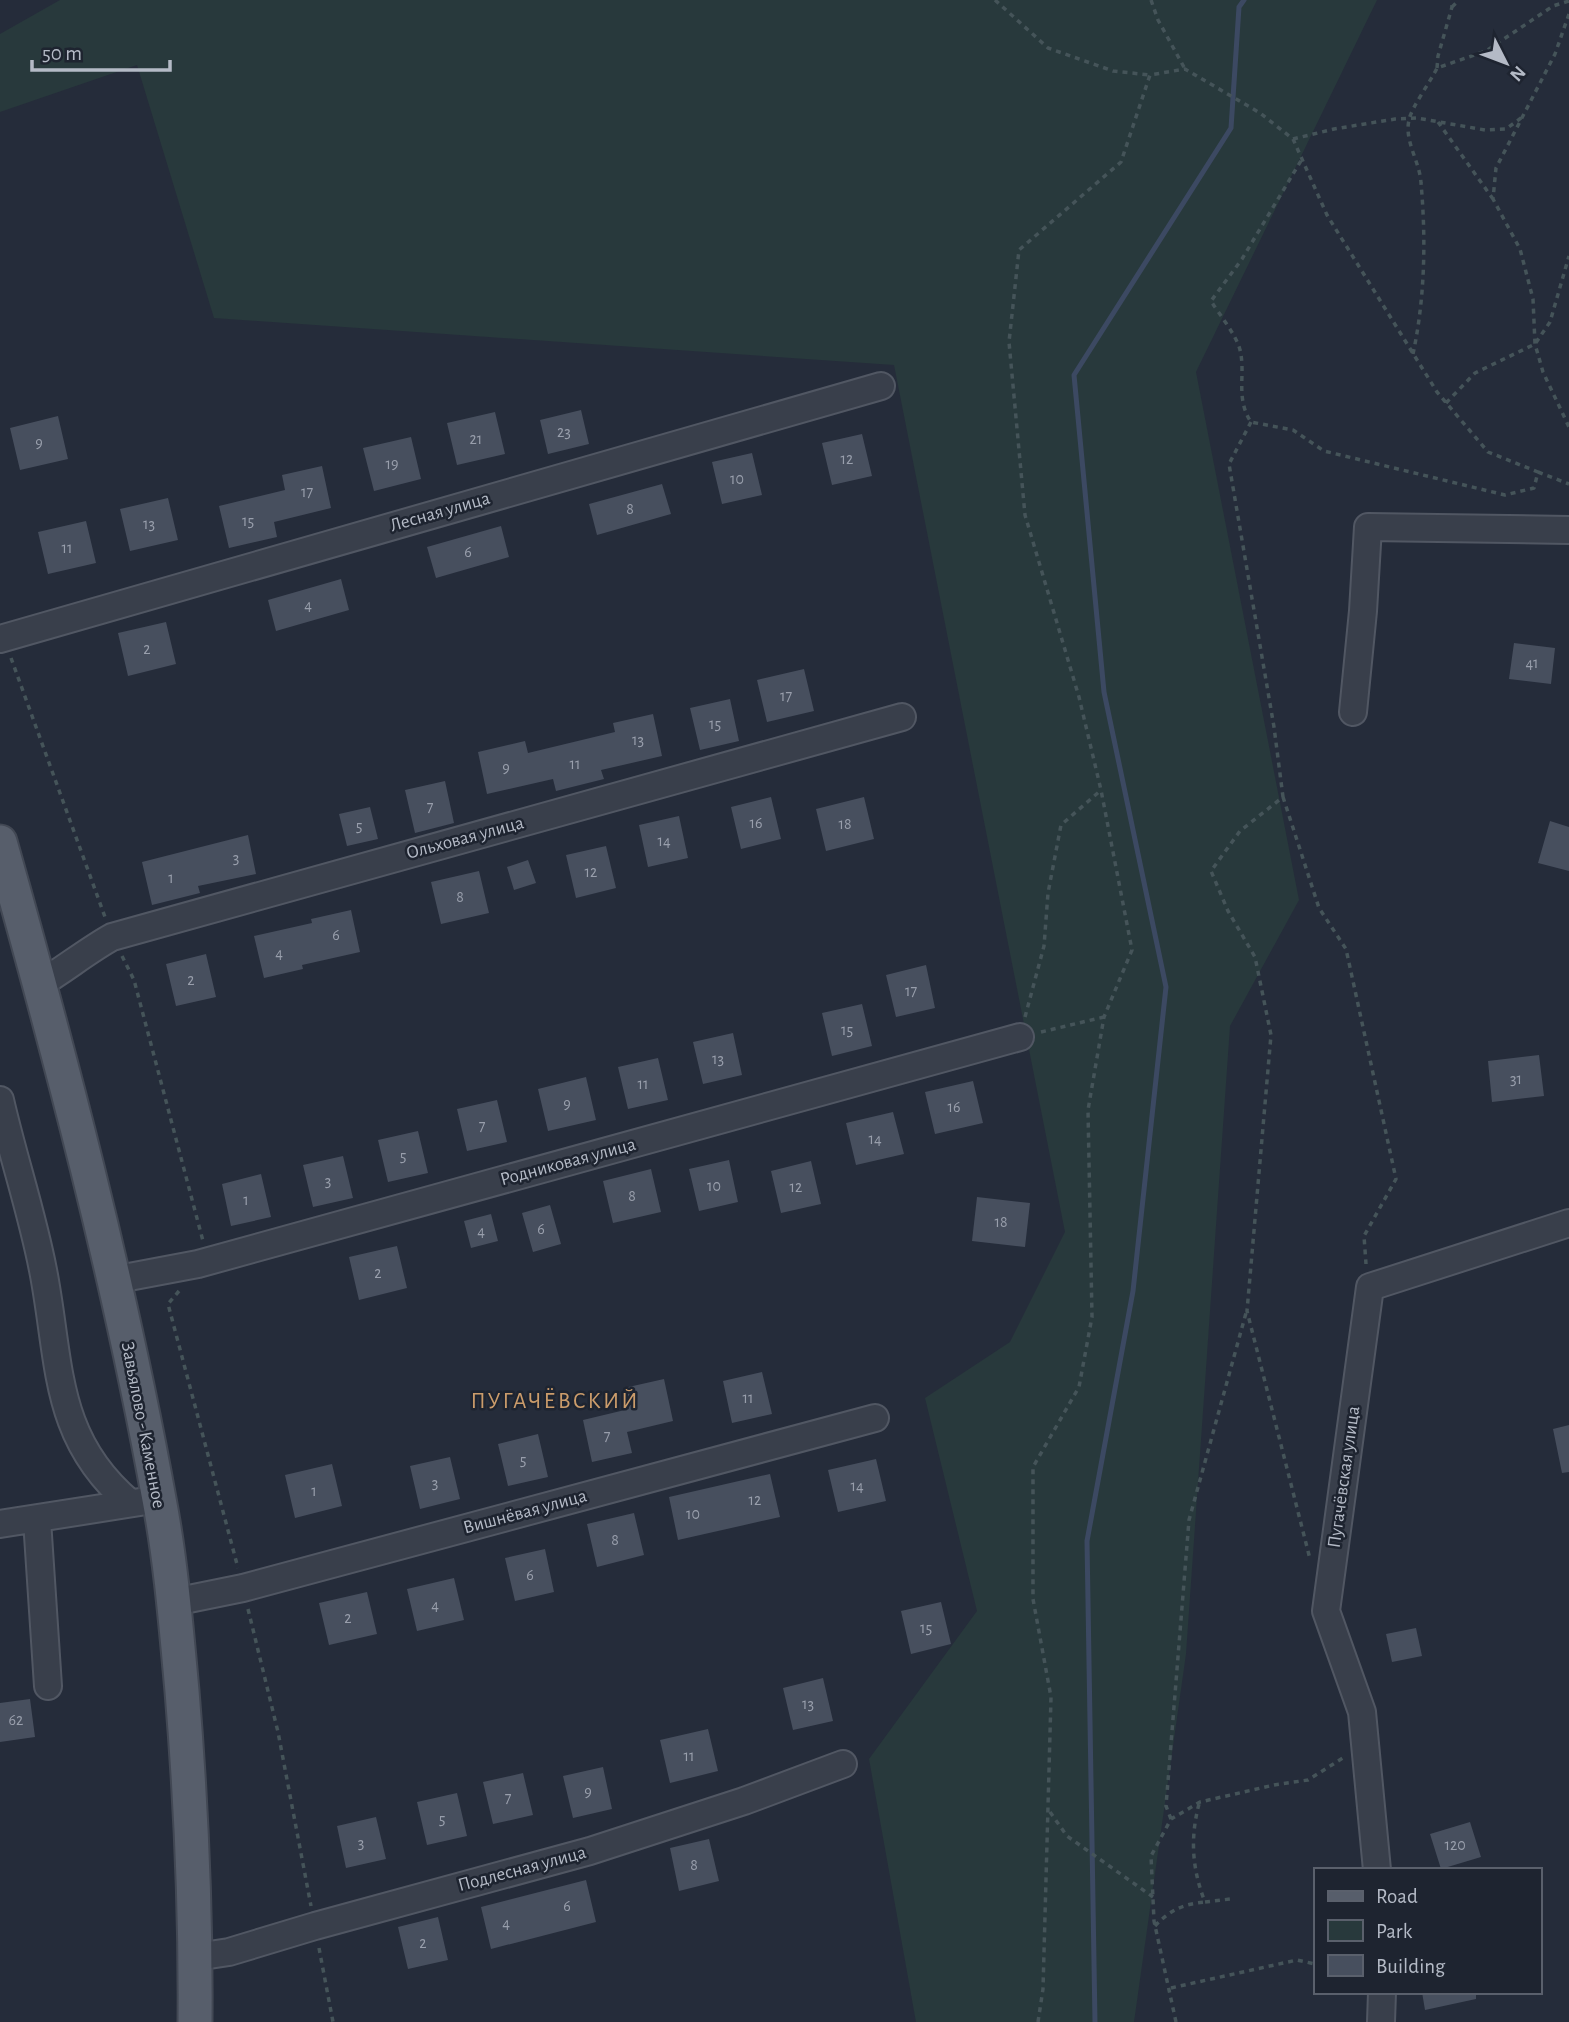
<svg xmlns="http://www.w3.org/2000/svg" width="1569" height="2022" font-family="'Alegreya Sans',sans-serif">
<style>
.green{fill:#28393c}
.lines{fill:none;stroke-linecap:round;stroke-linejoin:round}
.stream{stroke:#3c4962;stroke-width:5}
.building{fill:#474f5e}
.minor-casing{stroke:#515763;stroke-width:30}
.major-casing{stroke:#424854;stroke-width:37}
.path{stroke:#455459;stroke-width:3.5;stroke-dasharray:5 5;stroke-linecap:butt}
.minor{stroke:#393f4b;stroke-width:26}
.major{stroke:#575e6b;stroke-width:33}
.labels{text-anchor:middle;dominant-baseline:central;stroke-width:5;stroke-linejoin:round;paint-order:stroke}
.number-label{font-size:16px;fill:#999fac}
.street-label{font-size:19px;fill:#b4bac6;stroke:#1e2430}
.quarter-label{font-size:23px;letter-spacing:2px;fill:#cb9c6b;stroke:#1e2430}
</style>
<rect width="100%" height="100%" fill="#252c3a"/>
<path class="green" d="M60 0H1377L1196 372 1299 900 1230 1026 1186 1654 1134 2022H916L869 1759 977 1611 925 1398 1010 1342 1065 1232 894 365 214 318 137 65 0 112V34Z"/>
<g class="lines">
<path class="stream" d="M1095 2022 1087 1541 1133 1291 1166 987 1104 692 1074 375 1231 128 1239 7 1244 0"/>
</g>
<path class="building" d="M581 410 589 444 548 454 540 420Z
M495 412 505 454 457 465 447 423Z
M58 416 68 459 20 470 10 428Z
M862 434 872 476 832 485 822 443Z
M411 437 421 479 374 491 363 448Z
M752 453 762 495 722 504 712 462Z
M322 466 331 508 274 522 277 537 229 548 219 506 285 490 282 475Z
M662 484 671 514 597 535 589 504Z
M168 498 178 540 130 551 120 509Z
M86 521 96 563 48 574 38 532Z
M501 526 509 557 436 578 427 547Z
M341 579 349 610 276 631 268 600Z
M166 622 176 664 128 676 118 633Z
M1514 643 1555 648 1551 684 1509 679Z
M804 669 814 711 767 722 757 680Z
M730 699 739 741 700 750 690 708Z
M653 714 662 756 601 770 604 779 556 791 553 779 487 794 478 752 525 741 528 753 615 732 613 723Z
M445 781 454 823 415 833 405 790Z
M771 797 781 839 741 849 731 807Z
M864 797 874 839 826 851 816 809Z
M370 807 378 839 347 846 339 814Z
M679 816 688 858 648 867 639 825Z
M1550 821 1569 827V871L1538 863Z
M248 835 256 874 198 886 200 893 152 905 142 862Z
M606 846 616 888 576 898 566 855Z
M528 860 536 883 514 890 507 867Z
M479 871 489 913 441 924 431 882Z
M351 910 360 952 302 965 303 969 264 978 254 936 312 923 311 919Z
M206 954 216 997 176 1006 166 964Z
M926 965 935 1008 896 1017 886 975Z
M862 1004 872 1046 832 1056 822 1013Z
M733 1033 742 1075 703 1084 693 1042Z
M1539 1055 1544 1096 1492 1102 1488 1061Z
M658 1058 668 1100 628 1109 618 1067Z
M586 1077 596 1120 548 1131 538 1089Z
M973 1081 983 1123 935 1134 925 1092Z
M497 1100 507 1142 467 1151 457 1109Z
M893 1112 904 1154 856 1165 846 1123Z
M418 1131 428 1173 388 1182 378 1140Z
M343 1156 353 1198 313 1207 303 1165Z
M729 1160 738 1202 699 1211 689 1169Z
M811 1161 821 1204 781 1213 771 1171Z
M651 1169 661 1212 613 1223 603 1181Z
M261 1174 271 1217 231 1226 222 1184Z
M977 1197 1030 1203 1025 1247 972 1241Z
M550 1205 561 1244 533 1252 522 1213Z
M491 1214 498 1241 471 1248 464 1221Z
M397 1246 407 1288 359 1300 349 1257Z
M762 1372 772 1414 732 1423 723 1381Z
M664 1379 673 1421 627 1432 632 1453 592 1462 583 1420 629 1409 624 1388Z
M1569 1425V1472L1562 1473 1553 1429Z
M538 1434 548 1477 508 1486 498 1444Z
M450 1457 460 1499 420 1509 410 1466Z
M876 1459 886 1501 838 1512 828 1470Z
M332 1464 342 1506 295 1518 285 1475Z
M770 1474 780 1517 678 1540 669 1497Z
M634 1513 644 1555 597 1567 587 1524Z
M545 1549 554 1592 515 1601 505 1558Z
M454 1578 464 1620 417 1631 407 1589Z
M367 1592 377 1634 329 1645 319 1603Z
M941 1602 951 1644 911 1654 901 1611Z
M1416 1628 1422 1656 1392 1662 1386 1634Z
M823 1678 833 1721 793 1730 783 1688Z
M30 1699 35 1737 0 1742V1703Z
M708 1729 718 1771 670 1783 660 1740Z
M603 1767 612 1809 573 1818 563 1776Z
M523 1773 533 1815 493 1824 483 1782Z
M457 1793 467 1836 427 1845 417 1802Z
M376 1817 386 1859 346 1868 337 1826Z
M1470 1822 1481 1857 1441 1869 1430 1834Z
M709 1839 719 1881 679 1891 670 1848Z
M586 1880 596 1922 491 1949 481 1907Z
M438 1917 448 1960 408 1969 398 1927Z
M1422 1992H1476V1999L1425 2010Z"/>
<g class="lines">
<g class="minor-casing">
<path id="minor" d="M0 639 881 386
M1353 712 1363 611 1368 527 1569 530
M40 984C65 969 87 951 112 937L902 717
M0 1100C13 1157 32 1213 43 1270 61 1362 52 1437 130 1503
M113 1280 198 1264 1020 1037
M37 1520 48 1686
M0 1524 140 1502
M174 1602 243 1588 875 1418
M1377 1870 1362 1712 1326 1611 1370 1287 1569 1223
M196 1957 229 1952 315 1926 590 1851 744 1801 843 1764
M1381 2022 1382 1992"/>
</g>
<g class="major-casing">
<path id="major" d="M0 842C61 1058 119 1278 159 1499 171 1562 176 1626 182 1691 191 1801 196 1911 195 2022"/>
</g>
<path class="path" d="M995 0 1048 48 1113 71 1150 75
M1151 0 1158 20 1185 69
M1452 7 1459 0
M1569 14 1555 54 1496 168 1493 199 1520 249 1533 299 1535 344 1543 372 1569 427
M1437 68 1438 56 1452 7 1451 0
M1438 122 1493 199
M1293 139 1334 129 1395 119 1417 118 1485 130 1506 129 1521 118
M1413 354C1425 298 1426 239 1421 183 1420 162 1404 141 1409 120 1411 108 1431 81 1437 68L1486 51 1553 6 1569 1
M1446 403 1475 373 1535 344 1550 322 1569 256
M1251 422 1229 464 1274 727 1283 797 1240 831 1211 871 1228 911 1255 957 1271 1035 1247 1311 1310 1559
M1538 472 1569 484
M11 658 105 917
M1283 797 1319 908 1346 949 1396 1179 1364 1236 1366 1264
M122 956 134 980 203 1241
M1025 1017 1044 946 1048 893 1061 825 1100 791
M1041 1032 1104 1017
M179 1291 168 1304 238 1568
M248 1609 278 1732 311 1906
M1199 1804C1190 1838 1192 1869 1205 1902L1230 1899
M1050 1812 1067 1836 1153 1897
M1171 1819 1166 1806 1189 1520 1246 1313
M1155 1926C1170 1910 1183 1904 1205 1902
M319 1948 333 2022
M1171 1988 1297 1960 1315 1964
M1038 2022 1043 1989 1051 1697 1033 1599V1467L1079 1387 1092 1317 1088 1110 1104 1017 1132 950 1101 790 1079 697 1025 515 1009 342 1019 250 1121 162 1150 75 1185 69 1260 113 1293 139 1327 215 1437 392 1488 452 1538 472 1534 488 1505 495 1324 451 1293 430 1251 422C1235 398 1246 374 1240 350 1237 336 1219 314 1211 301L1242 259 1302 159
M1176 2022 1154 1921 1151 1856 1171 1819 1200 1802 1274 1785 1308 1780 1346 1756"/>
<use href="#minor" class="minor"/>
<use href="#major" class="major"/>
</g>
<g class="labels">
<g class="number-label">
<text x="564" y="432">23</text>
<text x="476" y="439">21</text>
<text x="39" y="443">9</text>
<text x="847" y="459">12</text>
<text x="392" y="464">19</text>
<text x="737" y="479">10</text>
<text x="307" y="492">17</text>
<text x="630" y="509">8</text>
<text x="248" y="521">15</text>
<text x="149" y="524">13</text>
<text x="67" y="548">11</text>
<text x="468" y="552">6</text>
<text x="308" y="605">4</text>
<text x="147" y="649">2</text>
<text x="1532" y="663">41</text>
<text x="786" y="696">17</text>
<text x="715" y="724">15</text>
<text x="638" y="740">13</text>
<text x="575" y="764">11</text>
<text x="506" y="768">9</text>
<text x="430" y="807">7</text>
<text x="756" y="823">16</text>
<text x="845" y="824">18</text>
<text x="359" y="826">5</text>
<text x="664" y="841">14</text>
<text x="236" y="858">3</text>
<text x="591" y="872">12</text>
<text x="171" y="878">1</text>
<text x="460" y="897">8</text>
<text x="336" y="935">6</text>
<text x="279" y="953">4</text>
<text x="191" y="980">2</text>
<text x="911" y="991">17</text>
<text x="847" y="1030">15</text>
<text x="718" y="1059">13</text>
<text x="1516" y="1079">31</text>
<text x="643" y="1084">11</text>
<text x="567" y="1104">9</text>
<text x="954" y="1107">16</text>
<text x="482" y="1126">7</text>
<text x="875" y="1139">14</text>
<text x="403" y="1156">5</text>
<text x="328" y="1181">3</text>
<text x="714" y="1186">10</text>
<text x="796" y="1187">12</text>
<text x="632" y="1196">8</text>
<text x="246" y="1200">1</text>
<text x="1001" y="1222">18</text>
<text x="541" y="1229">6</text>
<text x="481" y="1231">4</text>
<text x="378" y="1273">2</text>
<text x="748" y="1398">11</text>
<text x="607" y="1436">7</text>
<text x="523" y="1460">5</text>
<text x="435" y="1483">3</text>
<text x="857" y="1486">14</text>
<text x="314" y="1491">1</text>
<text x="755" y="1500">12</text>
<text x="693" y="1514">10</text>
<text x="615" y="1540">8</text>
<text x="530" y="1575">6</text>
<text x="435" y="1605">4</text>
<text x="348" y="1618">2</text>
<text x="926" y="1628">15</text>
<text x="808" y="1704">13</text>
<text x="16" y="1720">62</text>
<text x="689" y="1756">11</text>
<text x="588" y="1792">9</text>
<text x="508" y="1798">7</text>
<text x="442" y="1819">5</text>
<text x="361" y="1843">3</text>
<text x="1455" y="1845">120</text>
<text x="694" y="1865">8</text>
<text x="567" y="1906">6</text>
<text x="506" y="1923">4</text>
<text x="423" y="1943">2</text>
</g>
<g class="street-label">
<text transform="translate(440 512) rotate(-16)">Лесная улица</text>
<text transform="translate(465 838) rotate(-15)">Ольховая улица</text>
<text transform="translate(568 1162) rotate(-15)">Родниковая улица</text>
<text transform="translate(143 1425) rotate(79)">Завьялово - Каменное</text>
<text transform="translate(1344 1477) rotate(-82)">Пугачёвская улица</text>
<text transform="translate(525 1512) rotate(-15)">Вишнёвая улица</text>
<text transform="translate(522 1869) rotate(-15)">Подлесная улица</text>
</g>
<g class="quarter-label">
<text x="555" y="1401">ПУГАЧЁВСКИЙ</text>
</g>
</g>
<rect x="1314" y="1868" width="228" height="126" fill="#1e2430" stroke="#5a606c" stroke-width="2"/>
<rect x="1328" y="1891" width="35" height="10" fill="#575e6b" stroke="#5a606c" stroke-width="2"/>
<text x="1376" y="1903" font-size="21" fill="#b4bac6">Road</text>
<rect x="1328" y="1920" width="35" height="21" fill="#28393c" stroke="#5a606c" stroke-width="2"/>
<text x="1376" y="1938" font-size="21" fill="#b4bac6">Park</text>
<rect x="1328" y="1955" width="35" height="21" fill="#474f5e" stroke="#5a606c" stroke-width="2"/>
<text x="1376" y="1973" font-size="21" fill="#b4bac6">Building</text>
<g transform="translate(1506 63) rotate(132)" stroke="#1e2430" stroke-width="5" paint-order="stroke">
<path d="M0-5L12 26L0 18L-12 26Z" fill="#b4bac6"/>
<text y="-10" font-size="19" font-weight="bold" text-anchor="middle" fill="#b4bac6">N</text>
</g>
<path d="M32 60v10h138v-10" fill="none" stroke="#b4bac6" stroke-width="3.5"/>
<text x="42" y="60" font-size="21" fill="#b4bac6" stroke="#1e2430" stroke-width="5" paint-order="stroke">50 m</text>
</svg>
